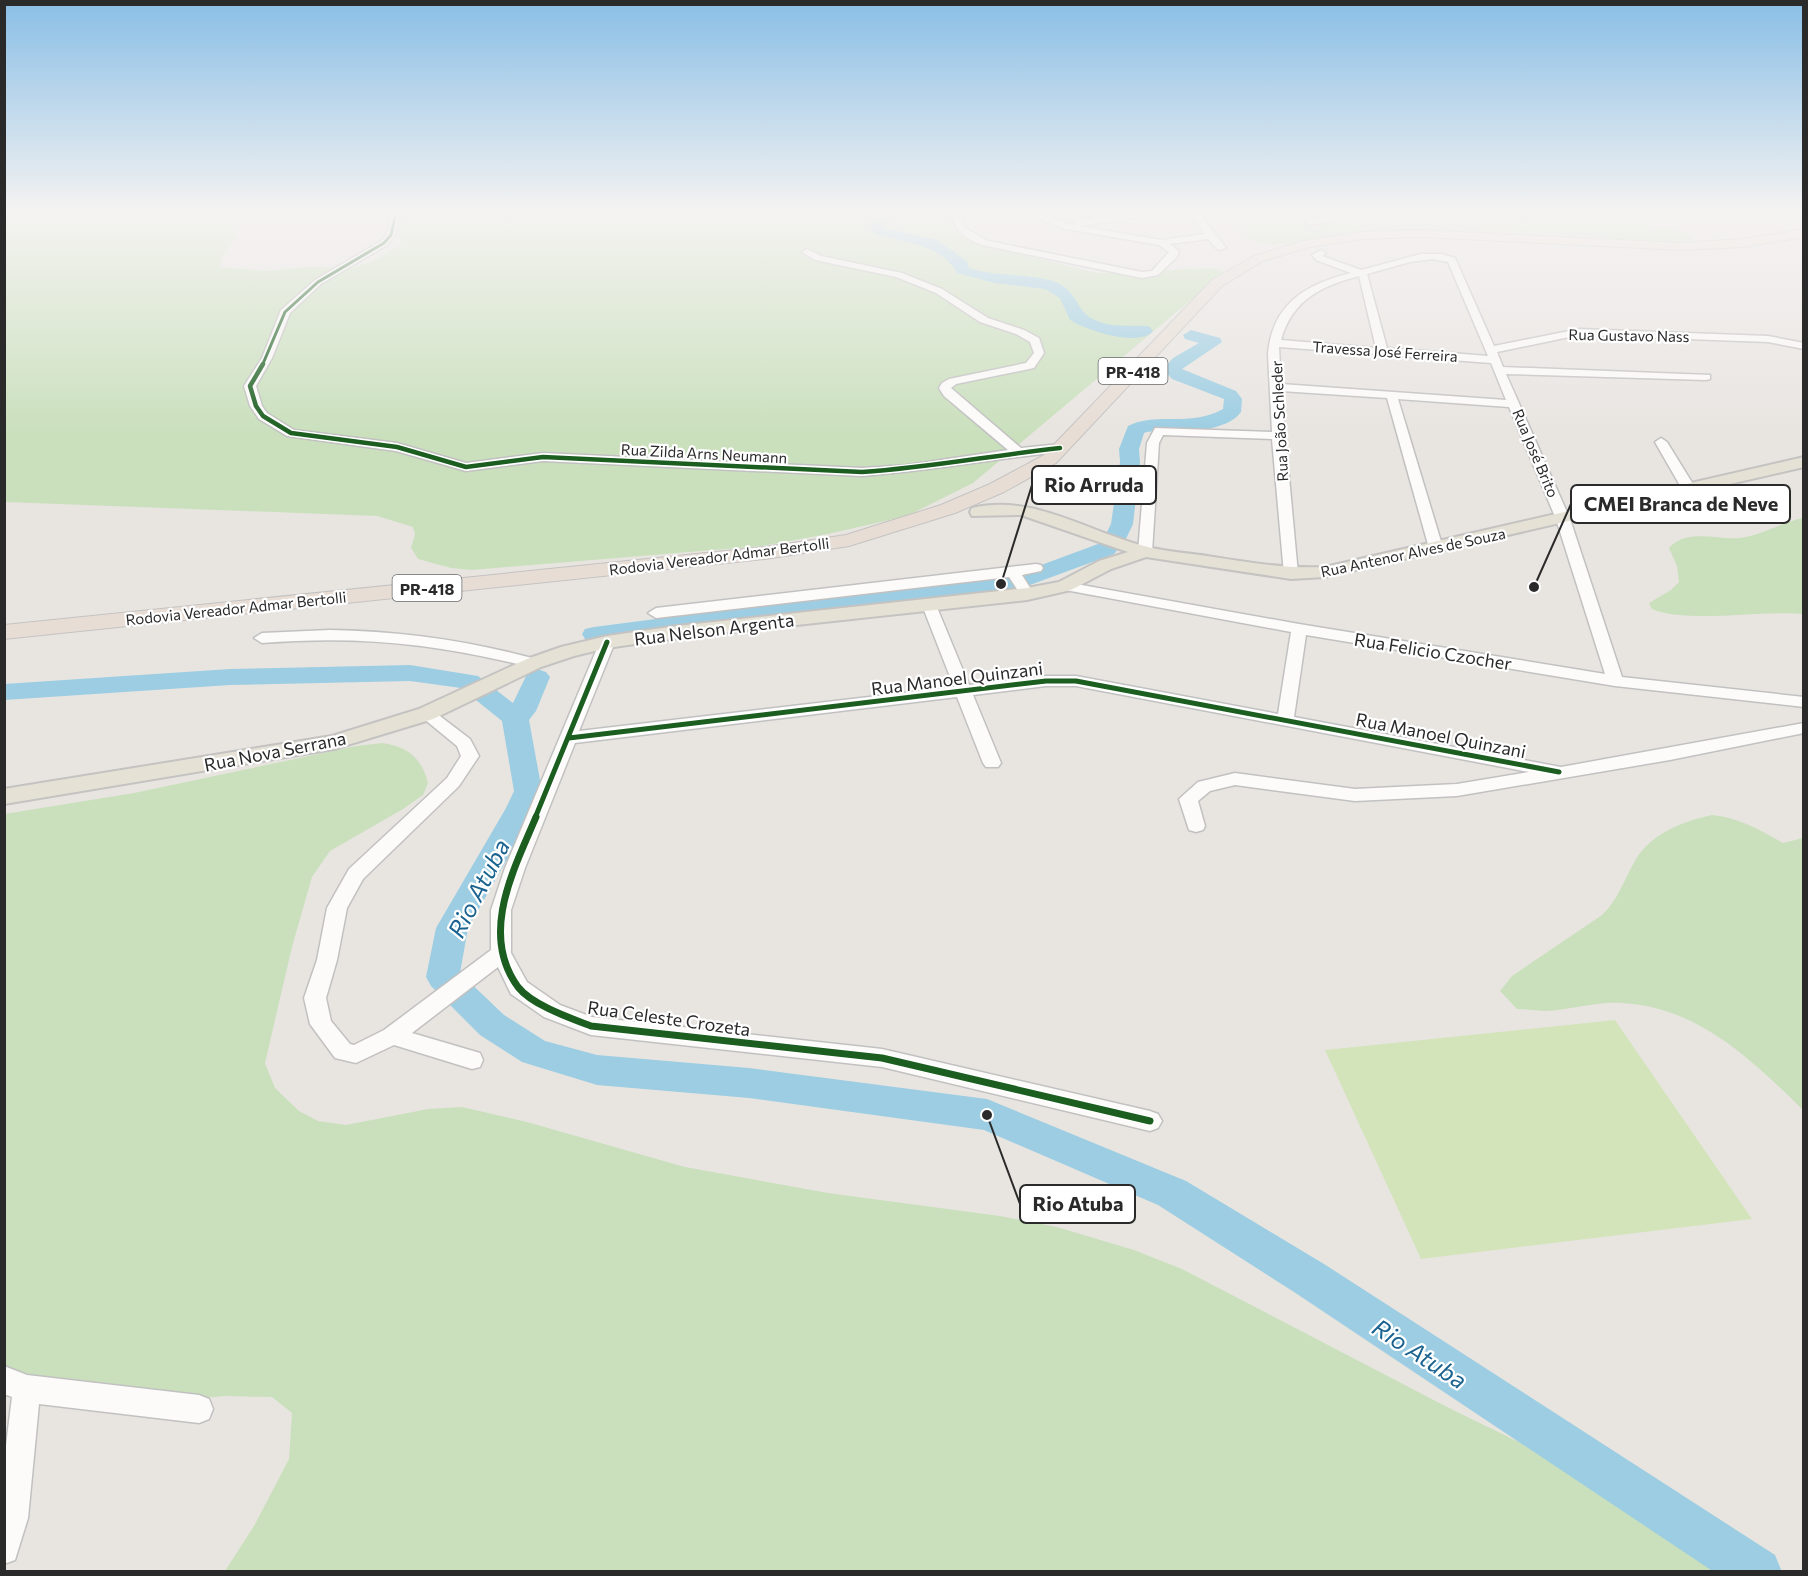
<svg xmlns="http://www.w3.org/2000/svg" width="1808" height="1576" font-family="Commissioner,sans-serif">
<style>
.green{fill:#cae0bd}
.pitch{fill:#d3e4bb}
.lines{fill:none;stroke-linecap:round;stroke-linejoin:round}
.river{fill:#9ccde2;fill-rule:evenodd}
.minor-casing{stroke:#c2c1c1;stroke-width:3}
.major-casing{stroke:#c4c3c2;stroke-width:4}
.highway-casing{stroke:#c4c3c2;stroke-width:2}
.minor{fill:#fcfbfa;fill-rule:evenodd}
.major{fill:#e5e2d5;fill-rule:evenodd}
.highway{fill:#e7ddd5;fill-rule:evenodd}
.cycleway-far3-casing{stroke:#fff;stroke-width:5}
.cycleway-far2-casing{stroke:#fff;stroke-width:7}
.cycleway-far1-casing{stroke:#fff;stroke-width:9}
.cycleway-casing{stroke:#fff;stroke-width:10}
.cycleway-far3{stroke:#1b5e20;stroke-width:3}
.cycleway-far2{stroke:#1b5e20;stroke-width:4.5}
.cycleway-far1{stroke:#1b5e20;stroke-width:5}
.cycleway{stroke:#1b5e20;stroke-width:7}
.labels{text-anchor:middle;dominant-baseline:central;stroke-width:4.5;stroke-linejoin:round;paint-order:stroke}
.far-street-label{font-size:15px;fill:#2a2a2a;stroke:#fff}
.shield{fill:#fff;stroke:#6a6a6a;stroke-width:1.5}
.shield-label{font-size:16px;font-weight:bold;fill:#2a2a2a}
.street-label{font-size:18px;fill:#2a2a2a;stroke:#fff}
.near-water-label{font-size:24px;font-style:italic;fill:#1a628f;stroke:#fff}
.leader{fill:none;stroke:#2a2a2a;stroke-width:2}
.callout-dot{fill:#2a2a2a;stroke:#fff;stroke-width:2}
.callout{fill:#fff;stroke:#2a2a2a;stroke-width:2}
.callout-label{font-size:20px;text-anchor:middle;font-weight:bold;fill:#2a2a2a}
</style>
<rect width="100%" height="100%" fill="#e8e5e1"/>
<path class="green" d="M5 213H275L237 222 234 228 236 238 223 255 219 267 267 271 307 267 351 268 371 262 402 244 388 222 394 213H950L947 215 970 241 1096 273 1213 268 1224 272 973 483 907 516 828 534 762 546 472 570 451 568 418 559 411 548 415 534 413 527 377 516 5 502Z
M1230 213H1273L1296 222 1314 223 1383 213H1659L1642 219 1644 223 1690 235 1694 240 1665 243 1534 232 1448 231 1366 235 1273 245 1250 240Z
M1803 518V614C1761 610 1688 624 1652 609L1649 603 1671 590 1679 582 1677 566 1669 548C1686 528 1717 540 1740 538 1763 535 1782 522 1803 518Z
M383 743C408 747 422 758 428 783L423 795 403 809 330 851 312 877 292 947 265 1063 275 1088 299 1111 318 1121 346 1125 428 1109 462 1107 527 1122 685 1167 828 1193 1000 1216 1057 1227 1134 1250 1182 1269 1449 1408 1558 1461 1749 1571H225L254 1526 289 1459 292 1413 272 1397 224 1396 138 1405 5 1373 4 814 134 793 356 746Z
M1712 815C1738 817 1760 830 1783 843L1803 838V1110C1752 1060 1698 1007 1622 1003 1597 1001 1571 1010 1545 1011 1536 1011 1526 1009 1517 1009L1500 991 1512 976 1602 915C1619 899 1624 879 1636 859 1652 833 1684 821 1712 815Z"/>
<path class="pitch" d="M1615 1020 1752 1219 1421 1259 1325 1050Z"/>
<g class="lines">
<path class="river" d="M878 213H895L888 219 885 228 937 240 967 261 969 268C997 277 1025 273 1053 281 1078 289 1075 312 1095 320 1113 328 1128 325 1146 326 1151 327 1150 327 1153 331 1139 348 1086 330 1070 320L1060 298 1045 289 994 283 957 273C941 244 905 243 874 234L870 226Z
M1191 330 1220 338 1222 342 1182 369 1236 391 1242 399 1241 412C1230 428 1196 432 1178 432 1166 432 1154 429 1144 433L1139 449 1140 462 1133 524 1125 541 1114 554 1030 585 1001 591 951 595 594 641 585 639 582 634 585 629 594 627 951 581 1017 574 1098 544 1104 538 1111 524 1120 462 1119 449 1128 426C1158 411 1189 428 1223 409L1224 399 1172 379 1163 369 1173 358 1199 343 1185 339 1183 335Z
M410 665 478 676 513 703 528 672 537 669 546 672 550 677 536 711 529 720 542 791 536 808 468 928 460 973 504 1015 545 1041 597 1055 749 1068 987 1099 1186 1181 1324 1264 1775 1555 1782 1572H1714L1294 1292 1158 1205 984 1130 749 1098 597 1085 535 1066 522 1062 480 1035 431 986 426 977 436 928 506 808 514 791 502 721 461 688 410 681 230 685 4 700V684L230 669Z"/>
<g class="minor-casing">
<path id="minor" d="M392 213H400L395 235 387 245 321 284 290 313 272 358 256 386 262 406 267 413 294 430 397 443 466 463 543 453 862 468 907 465 1008 450 944 396 939 388 942 383 949 379 1026 363 1034 353 1030 342 1016 334 980 322 936 293 896 277 815 260 802 252 807 249 821 256 902 273 942 289 988 318 1024 330 1039 338 1044 353 1034 368 956 384 951 388 1021 448 1060 444 1066 448 1060 452C994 459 928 471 862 476L543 461 466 471 396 451 287 436 259 419 250 406 244 386 262 358 281 310 315 280 381 241 387 234Z
M954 213H963L960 216 965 228 988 241 1142 272 1152 271 1169 252 1159 245 1061 228 1027 213C1043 212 1058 222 1075 225L1074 223 1078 220 1127 213H1146L1142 216 1079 226 1162 240 1204 234 1191 213H1199L1226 248 1218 250 1208 239 1170 244 1179 251 1177 257 1158 275 1142 278 982 245C968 239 955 233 952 216Z
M1298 213H1306L1312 219 1330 213H1340L1323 223 1310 225Z
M1321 250 1326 253 1322 256 1361 270 1421 254H1442L1455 258 1494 346 1579 329 1768 336 1804 343V349L1768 342 1579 335 1497 352 1503 367 1710 375V379L1706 380 1506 374 1570 519 1622 677 1804 697V707L1615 686 1306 635 1294 717 1561 767 1804 723V733L1670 760 1457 796 1355 801 1235 785 1210 791 1198 801 1205 826 1203 830 1196 832 1189 830 1179 799 1198 782 1235 773 1355 789 1457 784 1529 772 1076 686H1046L973 695 1001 763 998 767H986L983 763 957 697 575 743 525 868 511 910V953L527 982 560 1005 592 1017 882 1049 1150 1111 1158 1114 1162 1121 1158 1128 1150 1131 882 1067 591 1035 544 1017 511 994 498 967 412 1033 480 1053 483 1060 480 1067 472 1069 394 1045 356 1063 335 1058 310 1024 304 998 317 960 327 908 349 869 447 778 461 756 457 746 418 714 420 710H432L470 739 479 756 459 786 363 879 347 908 337 960 326 998 331 1021 350 1044 354 1045 384 1030 491 950V910L505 868 601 639 607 637 615 642 579 731 954 687 922 605 929 601 936 605 969 685 1046 676H1076L1278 714 1291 632 1060 589 1058 586 1065 582 1299 624 1605 674 1556 519 1509 407 1398 399 1443 548 1441 551H1431L1429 548 1387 398 1281 391 1298 574 1296 577H1286L1284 574 1272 439 1163 435 1159 443 1152 552 1145 556 1138 552 1147 443 1155 428 1272 432 1268 354C1272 304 1306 284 1351 273L1316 260 1312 255ZM1432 259 1448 262 1488 356 1387 348 1367 274 1410 262ZM1359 276 1376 348 1281 340C1292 300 1321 286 1359 276ZM1279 347 1491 363 1506 400 1281 384Z
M1661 438 1667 442 1696 489 1694 492 1689 493 1682 489 1655 442Z
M1036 564 1041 565 1043 568 1041 571 1022 575 1034 594 1027 598 1022 597 1009 577 656 618 648 613 656 608Z
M330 630C402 631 470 641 540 660L542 663 534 668C439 644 360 635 262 643L254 638 262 633Z
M4 1366 27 1375 199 1395 209 1399 213 1409 209 1419 199 1423 39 1404 28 1518 15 1560 4 1564V1462L12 1397 4 1394Z"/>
</g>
<g class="major-casing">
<path id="major" d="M1804 457V467L1325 577 1291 579 1146 557 1111 569 1071 590 1027 600 677 638 607 648 574 656 541 667 433 719 334 749 4 804V789L332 736 419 709 527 659 561 647 607 636 677 626 1027 588 1059 582 1099 561 1128 552 1021 515 972 516 970 512 972 508C1034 493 1089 533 1148 547 1167 552 1188 553 1207 556 1247 562 1284 569 1325 567Z"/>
</g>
<g class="highway-casing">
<path id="highway" d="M1804 229V237L1743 247 1681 250 1421 237 1363 239 1310 247 1263 261 1222 286 1056 463 1004 492 955 513 849 546 765 559 4 639V625L765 547 846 535 941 505 990 484 1044 455 1212 280 1254 256 1303 241 1363 232 1421 230 1681 243 1743 239Z"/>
</g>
<use href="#minor" class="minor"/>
<use href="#major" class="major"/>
<use href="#highway" class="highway"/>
<g class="cycleway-far3-casing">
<path id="cycleway-far3" d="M262 366 285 312 318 282 384 243 391 235 396 213"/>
</g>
<g class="cycleway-far2-casing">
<path id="cycleway-far2" d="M263 364 250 386 256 406 263 416 291 433 397 447 466 467 543 457 862 472C928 468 994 455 1060 448"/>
</g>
<g class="cycleway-far1-casing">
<path id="cycleway-far1" d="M569 738 1046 681H1076L1559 772
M535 818 607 642"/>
</g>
<g class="cycleway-casing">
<path id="cycleway" d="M536 817C514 869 479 934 518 987 532 1005 570 1018 591 1026L882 1058 1150 1121"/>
</g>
<use href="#cycleway-far3" class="cycleway-far3"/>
<use href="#cycleway-far2" class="cycleway-far2"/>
<use href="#cycleway-far1" class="cycleway-far1"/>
<use href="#cycleway" class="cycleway"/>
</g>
<linearGradient id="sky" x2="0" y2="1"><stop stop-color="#89bee6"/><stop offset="0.49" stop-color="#f5f3f2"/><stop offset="1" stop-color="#f5f3f2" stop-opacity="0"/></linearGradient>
<rect width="1808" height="433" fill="url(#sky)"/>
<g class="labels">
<g class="far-street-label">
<text transform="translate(1629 335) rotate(1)">Rua Gustavo Nass</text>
<text transform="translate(1385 351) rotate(4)">Travessa José Ferreira</text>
<text transform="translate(1279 421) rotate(-93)">Rua João Schleder</text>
<text transform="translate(704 453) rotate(3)">Rua Zilda Arns Neumann</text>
<text transform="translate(1536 453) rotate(67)">Rua José Brito</text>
<text transform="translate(1413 552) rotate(-12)">Rua Antenor Alves de Souza</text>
<text transform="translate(719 556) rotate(-7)">Rodovia Vereador Admar Bertolli</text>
<text transform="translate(236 608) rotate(-6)">Rodovia Vereador Admar Bertolli</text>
</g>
<g class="shield">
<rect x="1098.5" y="358" width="69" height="26" rx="4.5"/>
<rect x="392.5" y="575" width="69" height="26" rx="4.5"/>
</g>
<g class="shield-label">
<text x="1133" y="371">PR-418</text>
<text x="427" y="588">PR-418</text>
</g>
<g class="street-label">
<text transform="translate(714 629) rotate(-7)">Rua Nelson Argenta</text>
<text transform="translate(1433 651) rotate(9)">Rua Felicio Czocher</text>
<text transform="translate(957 678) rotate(-7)">Rua Manoel Quinzani</text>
<text transform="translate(1441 735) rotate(11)">Rua Manoel Quinzani</text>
<text transform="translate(275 751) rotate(-11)">Rua Nova Serrana</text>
<text transform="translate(669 1018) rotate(8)">Rua Celeste Crozeta</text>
</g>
<g class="near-water-label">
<text transform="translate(478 888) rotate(-63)">Rio Atuba</text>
<text transform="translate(1420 1353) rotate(33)">Rio Atuba</text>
</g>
</g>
<path class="leader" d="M1001 584L1032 485M1534 587L1571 504M987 1115L1020 1204"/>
<g class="callout-dot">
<circle cx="1001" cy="584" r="6"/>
<circle cx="1534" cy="587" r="6"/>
<circle cx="987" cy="1115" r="6"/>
</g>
<g class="callout">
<rect x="1032" y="466" width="124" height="38" rx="6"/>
<rect x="1571" y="485" width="219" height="38" rx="6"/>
<rect x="1020" y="1185" width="115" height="38" rx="6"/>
</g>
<g class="callout-label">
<text x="1094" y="492">Rio Arruda</text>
<text x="1681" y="511">CMEI Branca de Neve</text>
<text x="1078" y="1211">Rio Atuba</text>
</g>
<rect width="1808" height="1576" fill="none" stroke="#2a2a2a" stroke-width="12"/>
</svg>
